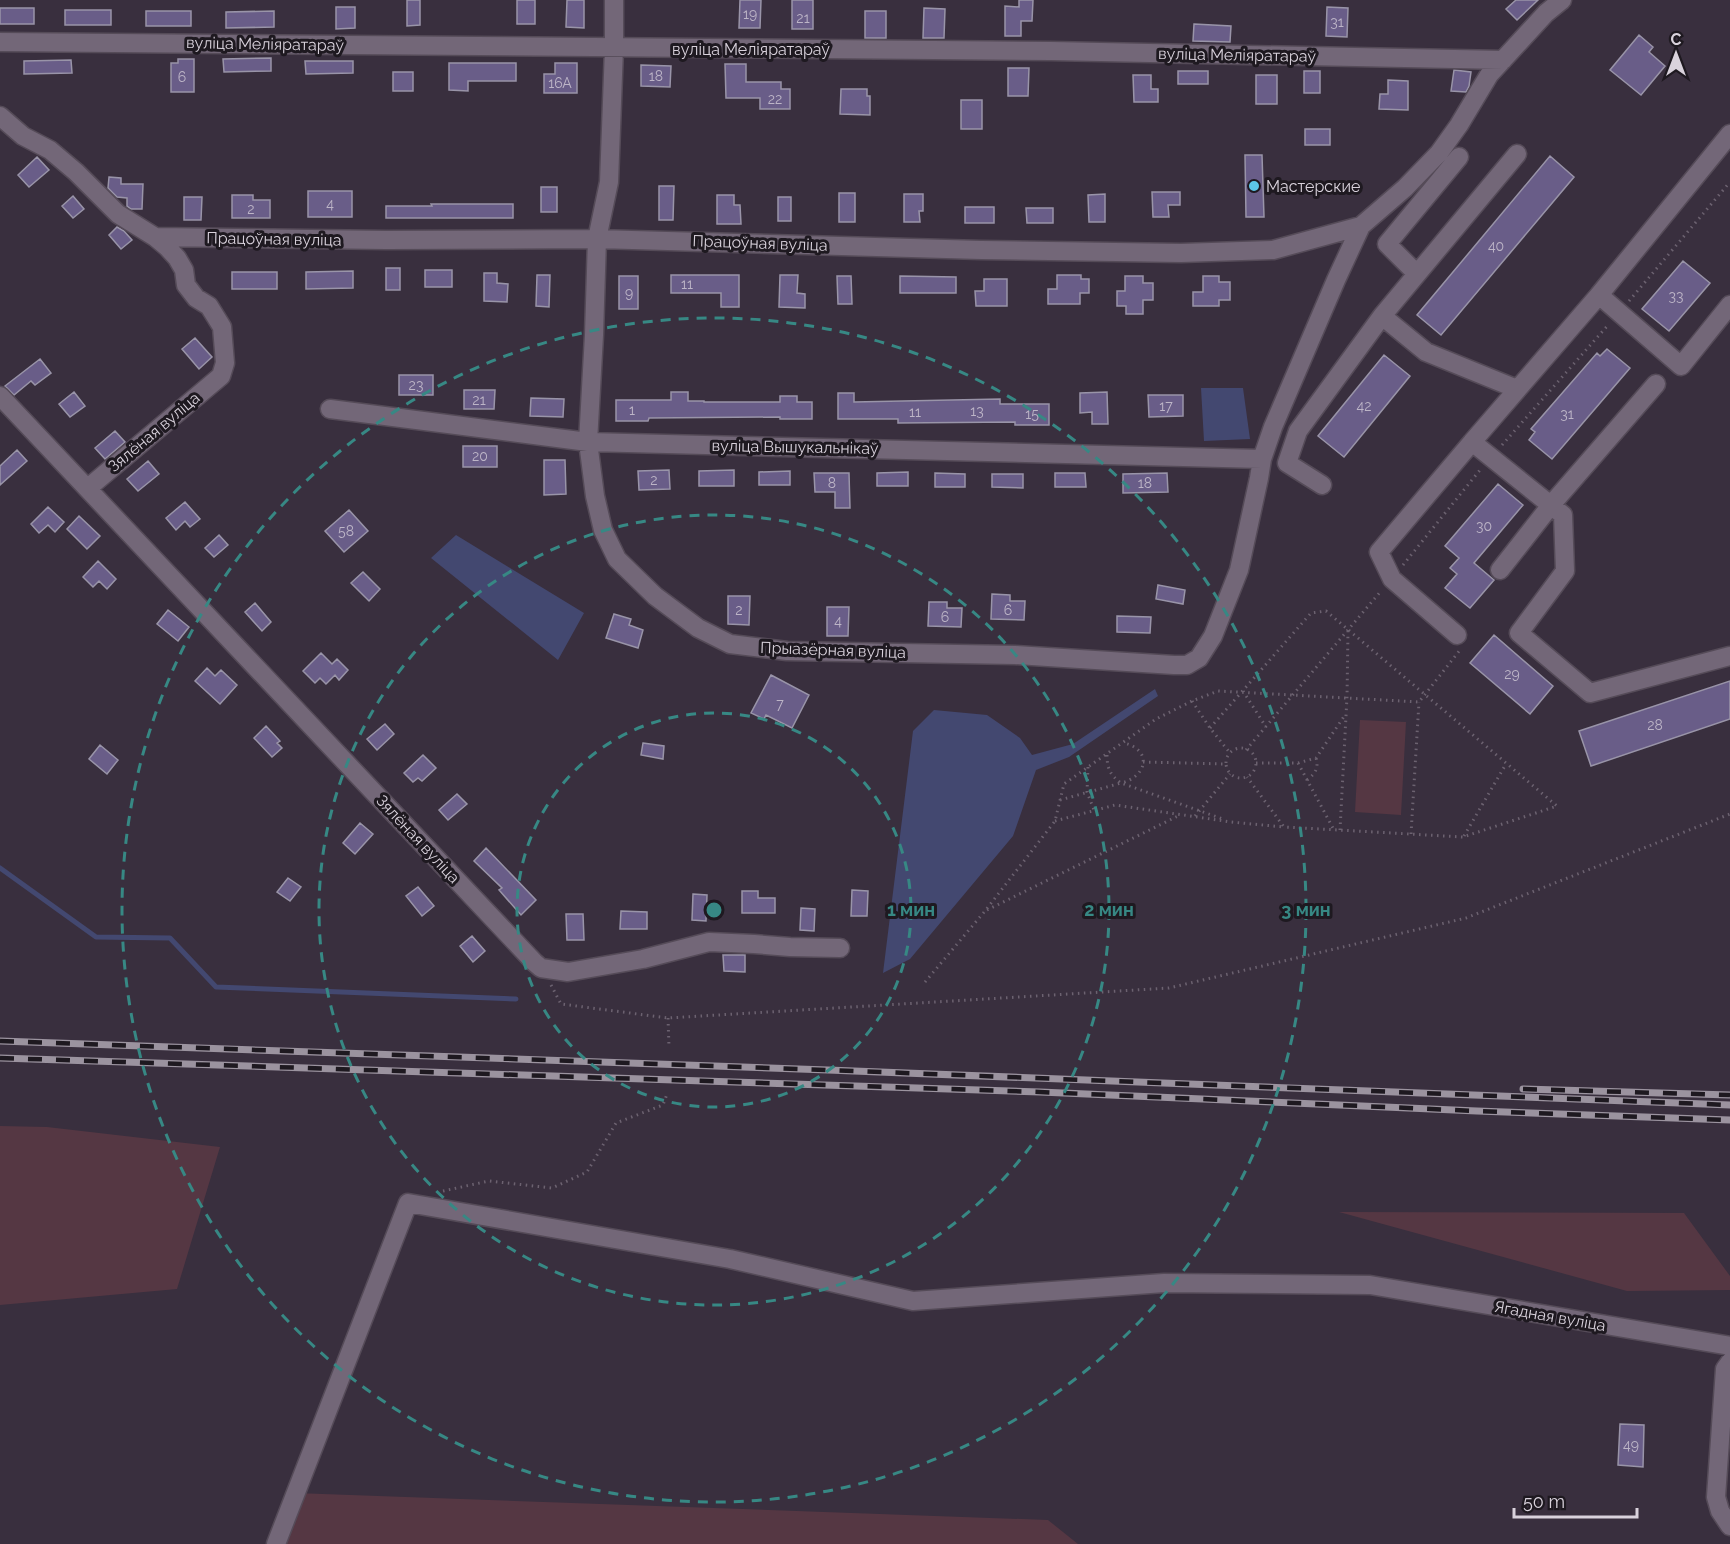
<svg xmlns="http://www.w3.org/2000/svg" width="1730" height="1544" font-family="Raleway,sans-serif">
<style>
.green{fill:#553743}
.water{fill:#434870}
.lines{fill:none;stroke-linecap:round;stroke-linejoin:round}
.stream{stroke:#434870;stroke-width:5}
.building{fill:#695d88;stroke:#9994a8;stroke-width:1.5}
.minor-casing{stroke:#554b58;stroke-width:21}
.path{stroke:#6c6270;stroke-width:3;stroke-dasharray:1.5 4.5;stroke-linecap:butt}
.minor{stroke:#736778;stroke-width:18}
.rail-casing{stroke:#9b939f;stroke-width:7}
.rail{stroke:#1e1920;stroke-width:4.5;stroke-dasharray:14;stroke-linecap:butt}
.ring{fill:none;stroke:#378884;stroke-width:3;stroke-dasharray:10 8}
.poi-dot{fill:#5cc7e8;stroke:#1e1920;stroke-width:2}
.labels{text-anchor:middle;dominant-baseline:central;stroke-width:6;stroke-linejoin:round;paint-order:stroke}
.number-label{font-size:14px;fill:#bdb5c7}
.street-label{font-size:16px;fill:#d9d2dc;stroke:#1e1920}
.poi-label{font-size:16px;fill:#d9d2dc;stroke:#1e1920;text-anchor:start}
.centre{fill:#378884;stroke:#1e1920;stroke-width:3}
.ring-label{font-size:18px;text-anchor:middle;font-weight:bold;fill:#378884;stroke:#1e1920;stroke-width:6;stroke-linejoin:round;paint-order:stroke}
</style>
<rect width="100%" height="100%" fill="#392f3e"/>
<path class="green" d="M1360 720 1406 722 1401 815 1355 812Z
M0 1126 47 1127 220 1147 177 1289 0 1305Z
M1339 1212 1684 1213 1730 1276V1290L1627 1291Z
M295 1493 1048 1520 1078 1544H276Z"/>
<path class="water" d="M1201 388H1243L1250 439 1204 441Z
M456 535 584 613 558 660 431 558Z
M1155 689 1158 696 1069 757 1036 770 1013 836 910 959 883 973 913 731 934 710 987 715 1020 738 1032 755 1073 744Z"/>
<g class="lines">
<path class="stream" d="M0 868 96 937 170 938 216 987 516 999"/>
</g>
<path class="building" d="M407 0H420V25L407 26Z
M517 0H535V24H517Z
M567 0H584V28L566 27Z
M740 0H761L760 28H739Z
M792 0H813V29H792Z
M1019 0H1033L1032 21H1021V36H1005V6L1019 7Z
M1516 0H1538L1517 20 1506 9Z
M336 7H355V28L336 29Z
M1327 7 1348 8 1347 37 1326 36Z
M0 8H34V24H0Z
M924 8 945 9 944 38H923Z
M65 10H111V25H65Z
M146 11H191V26H146Z
M274 11V27L226 28V12Z
M865 11H886V38H865Z
M1194 24 1231 26 1230 42 1193 41Z
M1639 35 1653 47 1649 52 1665 66 1641 95 1610 70Z
M271 58V71L224 72 223 59Z
M178 59H194V92H171V63H178Z
M71 60 72 73 24 74V61Z
M305 61H353V73L306 74Z
M449 63H516V81H468V91L449 90Z
M555 63H577V93H544V74H555Z
M725 64H746V82H781V89H790V109H760V98H726Z
M641 65 671 66 670 87 641 86Z
M1008 68H1029L1028 96H1008Z
M1454 70 1471 72 1469 86 1466 92 1451 91Z
M1178 71H1208V84H1178Z
M1304 71H1320V93H1304Z
M393 72H413V91H393Z
M1133 75H1151V89H1158V102H1134Z
M1256 75H1277V104H1256Z
M1388 80 1408 81V110L1379 109 1380 94H1388Z
M841 89H867V96H870V115L840 114Z
M961 100H982V129H961Z
M1305 129H1330V145H1305Z
M1245 155H1262L1264 217H1246Z
M1550 156 1574 177 1441 335 1417 315Z
M37 157 49 170 29 187 18 175Z
M109 177 121 178V184H143L142 209H131L127 206V198L117 197 108 188Z
M659 186H674L673 220H659Z
M541 187H557V212H541Z
M308 191H352V217H308Z
M1152 192H1180V205H1168L1169 217H1153Z
M839 193H855V222H839Z
M904 194H923V211H919L920 222H904Z
M1105 194V222H1089L1088 195Z
M232 195H253V200H270V218H232Z
M717 195H734V205H740L741 224H717Z
M73 196 84 209 73 218 62 206Z
M184 197H202L201 220H184Z
M778 197H791V221H778Z
M431 204H513V218H386V206H432Z
M965 207H994V223H965Z
M1026 208H1053V223H1027Z
M117 227 124 231 132 240 121 249 109 235Z
M1683 261 1710 283 1669 331 1642 309Z
M386 268H400V290H386Z
M425 270H452V287H425Z
M353 271V288L306 289V272Z
M232 272H277V289H232Z
M484 273H497V283L508 284 507 302 484 301Z
M537 275H550L549 307 536 306Z
M671 275H739V307H721V293H671Z
M780 275H798L797 293 805 294V308L779 307Z
M1057 275H1081V279H1089V293H1080V304H1048V289H1057Z
M619 276H638V309H619Z
M837 276H851L852 304H838Z
M900 276 956 277V293H900Z
M1125 276H1143V283H1153V300H1143V314H1126V306H1117V291H1125Z
M1203 276H1219V282H1230V300H1219V306H1193V292H1203Z
M984 279H1007V306H976L975 291H984Z
M195 338 212 357 199 369 182 349Z
M1607 349 1630 368 1552 459 1529 440 1535 432 1531 429 1597 353 1600 356Z
M1384 355 1410 376 1344 457 1318 436Z
M40 359 51 373 35 385 31 381 14 395 5 386Z
M399 375H433V395H399Z
M464 390H495L494 409H464Z
M74 392 85 406 70 417 59 404Z
M671 392H688V401H704V402H780V396H797V402H812V419H780V417L649 418 648 421H616V400H671Z
M1107 392 1108 424H1092V412L1080 413V393Z
M838 393H854V402L1000 399V404H1049V425H1015V422L898 423V419H838Z
M1148 395H1183V416L1149 417Z
M531 398 564 399 563 417 530 416Z
M115 431 125 442 105 459 95 448Z
M463 446H497V467H463Z
M17 450 27 461 0 485V466Z
M544 460H565L566 494 544 495Z
M148 461 159 474 138 491 127 479Z
M669 470 670 489 639 490 638 471Z
M734 470V486H699V471Z
M790 471V485H759V472Z
M908 472V486H877V473Z
M814 473H849L850 508H835V492H815Z
M935 473 965 474V487H935Z
M1055 473H1085L1086 487H1055Z
M1167 473 1168 492 1123 493V474Z
M992 474H1023V488L992 487Z
M1498 484 1523 505 1474 563 1494 580 1470 608 1445 588 1457 574 1450 568 1459 558 1445 546Z
M185 502 200 519 190 527 185 521 176 530 166 518Z
M48 507 64 522 55 532 48 525 39 533 31 524Z
M349 510 368 531 344 552 325 531Z
M79 516 100 536 87 549 67 529Z
M219 535 228 545 214 557 205 548Z
M98 561 116 579 107 589 99 581 93 587 83 577Z
M363 572 380 589 369 601 351 583Z
M1158 585 1185 590 1183 604 1156 599Z
M992 594 1010 595V601H1025L1024 620 991 619Z
M728 596H750L749 625 728 624Z
M929 602H947V608H962L961 627 928 626Z
M255 603 271 622 262 631 245 612Z
M827 607H849L848 636H827Z
M168 610 189 627 178 641 157 624Z
M614 614 631 619 629 625 643 630 638 648 606 638Z
M1117 616 1151 617 1150 633 1117 632Z
M1494 635 1553 686 1530 714 1470 663Z
M321 653 332 664 337 659 348 670 339 680 335 675 326 684 320 678 315 683 303 671Z
M207 668 215 676 221 670 237 685 220 704 195 681Z
M771 675 809 695 792 728 766 715 764 719 751 713Z
M1730 681V719L1591 766 1579 731Z
M385 724 394 734 377 750 367 739Z
M266 726 280 741 277 743 282 748 272 757 254 738Z
M643 743 664 746 663 759 641 755Z
M100 745 118 760 107 774 89 759Z
M423 755 436 768 422 781 418 778 413 782 404 773Z
M457 794 467 804 448 820 439 810Z
M360 823 373 834 355 854 343 843Z
M486 848 536 900 521 915 499 890 502 888 474 861Z
M288 878 301 887 290 901 277 892Z
M418 887 434 906 422 916 406 896Z
M852 890 868 891 867 916H851Z
M742 891H758V898H775V913H742Z
M693 894 707 895 706 921 692 920Z
M801 908 815 909 814 931 800 930Z
M621 911 647 912V929H620Z
M566 914H583L584 940H567Z
M472 936 485 951 473 962 460 946Z
M723 955H745V972L724 971Z
M1620 1424 1644 1425 1643 1467 1618 1465Z"/>
<g class="lines">
<g class="minor-casing">
<path id="minor" d="M614 0V48L609 182 597 239 594 335 588 442 595 496 603 530 617 559 655 596 698 628 730 644 787 651 1015 655 1174 665H1187L1199 658 1213 636 1239 570 1259 478 1262 459 1273 427 1336 280 1361 226 1405 188 1439 153 1459 125 1489 75 1546 13 1562 0
M0 42 1051 51 1503 60
M0 116 23 136 50 150 76 172 118 214 155 237 167 247 177 258 184 270 186 285 196 298 209 306 222 327 225 363 221 376 88 488
M1730 134 1599 295 1472 442 1563 515 1565 571 1519 633 1590 693 1730 656
M1517 154 1382 316 1426 352 1517 389
M155 237 386 240 597 239 981 250 1181 253 1273 250 1361 226
M1417 274 1387 244 1459 157
M1599 295 1681 366 1730 305
M0 396 534 962 541 968 568 972 643 959 709 942 754 944 790 947 840 948
M330 409 588 442 1262 459
M1322 485 1287 463 1298 431 1382 316
M1500 570 1551 505 1656 384
M1457 635 1392 579 1379 552 1472 442
M1730 1362 1725 1369 1716 1497 1720 1511 1730 1526
M276 1544 408 1203 730 1259 913 1301 1164 1283 1370 1285 1730 1346"/>
</g>
<path class="path" d="M1629 301 1730 182
M1502 445 1609 324
M1403 565 1480 470
M1243 691 1266 727
M1192 701 1210 728 1230 753
M1210 728 1311 613 1326 611 1557 806 1463 837 1284 827
M1226 763a15 15 0 1 1 30 0a15 15 0 1 1-30 0Z
M1246 750 1381 591
M1107 755C1107 768 1110 775 1121 783 1147 777 1153 750 1124 743
M1143 762 1226 764
M1256 763H1298L1316 758 1345 715
M1298 763 1334 830
M1088 767 1087 792 1094 810
M1307 780C1315 774 1319 768 1316 758
M1060 800 1121 783 1223 819
M1195 816 1230 774
M1055 821 1115 805 1231 822 1284 827 1247 777
M1340 830 1347 697 1348 631
M1411 834 1419 702
M1464 836 1506 764
M987 910 1180 815
M925 982 985 911 1055 821 1064 784 1156 719 1192 701 1218 691 1419 702 1460 650
M551 985 561 1004 668 1018 1169 988 1466 918 1730 814
M668 1018 669 1047
M443 1191 489 1181 552 1188 587 1172 616 1123 663 1105 667 1094"/>
<use href="#minor" class="minor"/>
<g class="rail-casing">
<path id="rail" d="M0 1041 828 1070 1730 1105
M0 1058 1040 1092 1477 1111 1730 1120
M1523 1089 1730 1095"/>
</g>
<use href="#rail" class="rail"/>
</g>
<g class="ring">
<circle cx="714" cy="910" r="197"/>
<circle cx="714" cy="910" r="395"/>
<circle cx="714" cy="910" r="592"/>
</g>
<circle class="poi-dot" cx="1254" cy="186" r="6"/>
<g class="labels">
<g class="number-label">
<text x="750" y="14">19</text>
<text x="803" y="18">21</text>
<text x="1337" y="22">31</text>
<text x="656" y="76">18</text>
<text x="182" y="77">6</text>
<text x="560" y="83">16А</text>
<text x="775" y="99">22</text>
<text x="330" y="204">4</text>
<text x="251" y="209">2</text>
<text x="1496" y="246">40</text>
<text x="687" y="284">11</text>
<text x="629" y="293">9</text>
<text x="1676" y="296">33</text>
<text x="416" y="385">23</text>
<text x="479" y="400">21</text>
<text x="1166" y="406">17</text>
<text x="1364" y="406">42</text>
<text x="632" y="410">1</text>
<text x="977" y="411">13</text>
<text x="915" y="412">11</text>
<text x="1032" y="414">15</text>
<text x="1567" y="414">31</text>
<text x="480" y="456">20</text>
<text x="654" y="480">2</text>
<text x="832" y="483">8</text>
<text x="1145" y="483">18</text>
<text x="1484" y="526">30</text>
<text x="346" y="531">58</text>
<text x="739" y="610">2</text>
<text x="1008" y="610">6</text>
<text x="945" y="617">6</text>
<text x="838" y="621">4</text>
<text x="1512" y="674">29</text>
<text x="780" y="704">7</text>
<text x="1655" y="725">28</text>
<text x="1631" y="1445">49</text>
</g>
<g class="street-label">
<text transform="translate(265 44) rotate(1)">вуліца Меліяратараў</text>
<text x="751" y="49">вуліца Меліяратараў</text>
<text transform="translate(1237 55) rotate(1)">вуліца Меліяратараў</text>
<text transform="translate(274 239) rotate(1)">Працоўная вуліца</text>
<text transform="translate(760 243) rotate(2)">Працоўная вуліца</text>
<text transform="translate(154 432) rotate(-40)">Зялёная вуліца</text>
<text transform="translate(795 447) rotate(1)">вуліца Вышукальнікаў</text>
<text transform="translate(833 650) rotate(2)">Прыазёрная вуліца</text>
<text transform="translate(418 839) rotate(47)">Зялёная вуліца</text>
<text transform="translate(1550 1316) rotate(10)">Ягадная вуліца</text>
</g>
<g class="poi-label">
<text x="1266" y="186">Мастерские</text>
</g>
</g>
<circle cx="714" cy="910" r="9" class="centre"/>
<g class="ring-label">
<text x="911" y="916">1 мин</text>
<text x="1109" y="916">2 мин</text>
<text x="1306" y="916">3 мин</text>
</g>
<g transform="translate(1676 54)" stroke="#1e1920" stroke-width="4.5" paint-order="stroke">
<path d="M0-4.5L10 22L0 15L-10 22Z" fill="#d9d2dc"/>
<text y="-9" font-size="16" font-weight="bold" text-anchor="middle" fill="#d9d2dc">С</text>
</g>
<path d="M1514 1508v9h123v-9" fill="none" stroke="#d9d2dc" stroke-width="3"/>
<text x="1523" y="1508" font-size="18" fill="#d9d2dc" stroke="#1e1920" stroke-width="4.5" paint-order="stroke">50 m</text>
</svg>
